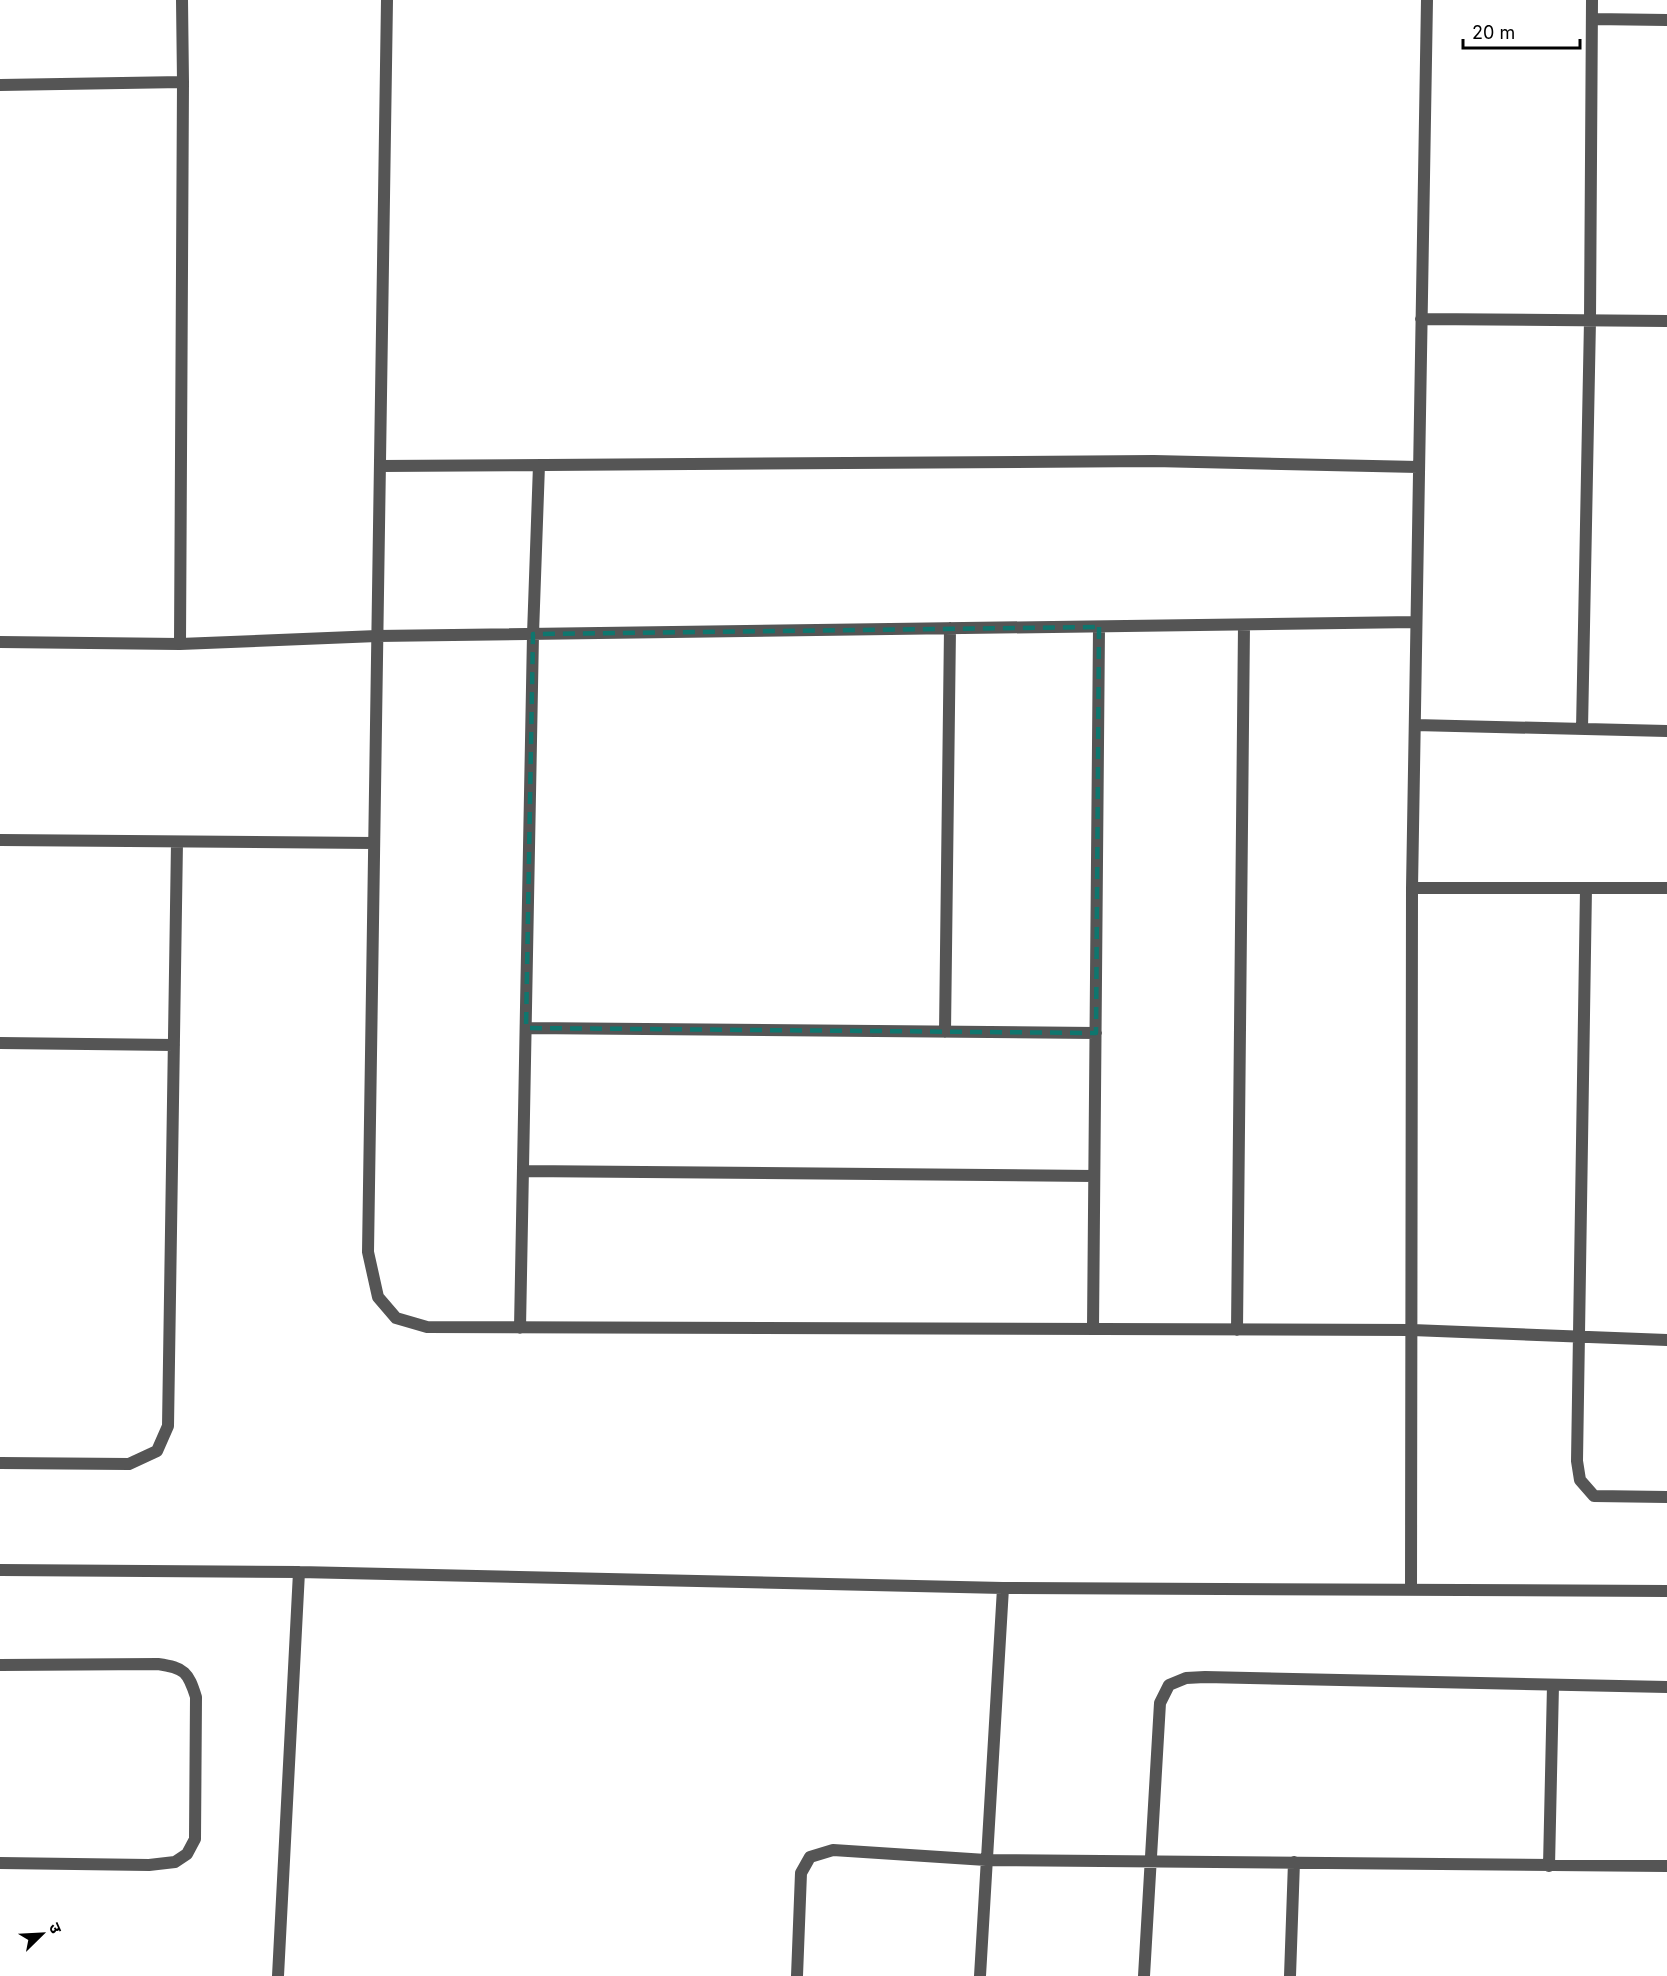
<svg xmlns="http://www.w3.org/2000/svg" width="1667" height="1976" font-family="Inter,'Noto Sans Devanagari',sans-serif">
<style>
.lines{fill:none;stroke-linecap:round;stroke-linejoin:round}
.minor{stroke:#555;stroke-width:12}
.marked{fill:none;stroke:#0f766e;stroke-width:4.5;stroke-dasharray:12 8;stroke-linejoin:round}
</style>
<rect width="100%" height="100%" fill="#fff"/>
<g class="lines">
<path class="minor" d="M387 0 368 1252 378 1297 396 1318 427 1327 1412 1330 1667 1340
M1592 19 1667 20
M0 85 183 82
M1421 319 1667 321
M380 466 1154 461 1418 467
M0 642 180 644 377 636 1416 622
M180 644 183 82 182 0
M1415 725 1667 731
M1582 729 1590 320 1592 0
M0 840 374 843
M1412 888H1667
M1586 888 1577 1461 1580 1480 1594 1496 1667 1497
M526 1028 1096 1033
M945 1032 950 628
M0 1043 174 1045
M523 1171 1094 1176
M520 1328 533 634 539 465
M1093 1329 1099 627
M1237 1330 1244 625
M0 1463 129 1464 157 1451 168 1426 177 842
M0 1570 299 1572 1003 1588 1667 1591
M1411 1590 1412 888 1427 0
M0 1665 158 1664C185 1668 188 1672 196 1697L195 1839 187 1854 175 1862 149 1865 0 1863
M1549 1866 1553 1685
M278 1976 299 1572
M797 1976 801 1873 810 1857 833 1850 986 1860 1667 1866
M980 1976 1003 1588
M1144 1976 1160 1703 1169 1685 1186 1678 1205 1677 1667 1687
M1290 1976 1294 1862"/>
</g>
<path class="marked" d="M1099 627 1096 1033 526 1028 533 634Z"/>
<g transform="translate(42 1934) rotate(66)" stroke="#ffffff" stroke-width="4.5" paint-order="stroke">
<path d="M0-4.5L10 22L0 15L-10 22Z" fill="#000000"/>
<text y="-9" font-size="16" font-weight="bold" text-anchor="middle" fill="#000000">उ</text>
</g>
<path d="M1463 39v9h117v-9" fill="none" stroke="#000000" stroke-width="3"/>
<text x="1472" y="39" font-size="18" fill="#000000" stroke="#ffffff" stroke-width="4.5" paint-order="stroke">20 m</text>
</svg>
